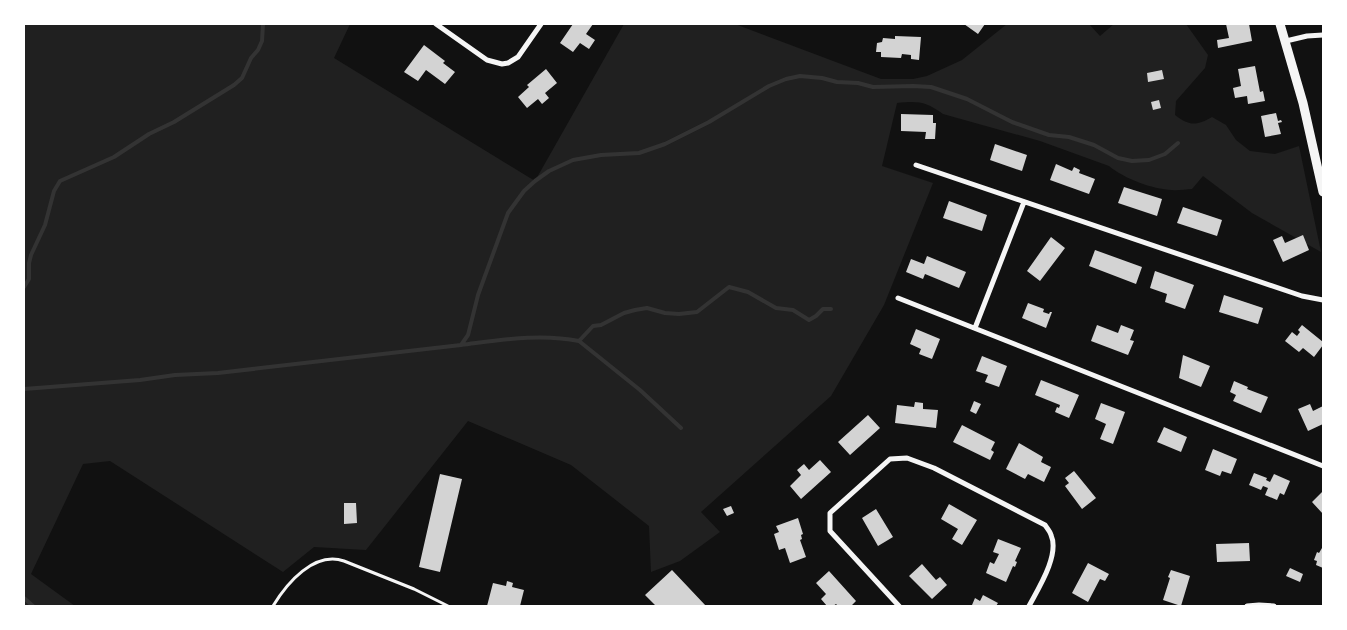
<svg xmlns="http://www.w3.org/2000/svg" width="1347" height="630" font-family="Quicksand,sans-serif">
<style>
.green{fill:#202020}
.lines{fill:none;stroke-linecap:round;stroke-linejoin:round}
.stream{stroke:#333;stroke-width:4}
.building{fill:#d3d3d3}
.service{stroke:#f5f5f5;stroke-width:3}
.minor{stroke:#f5f5f5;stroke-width:5}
.secondary{stroke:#f5f5f5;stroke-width:9}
</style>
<rect width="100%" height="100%" fill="#111"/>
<path class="green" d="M24 24H350L334 58 535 181 624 24H735L881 79H913L927 76 962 60 1007 24H1089L1100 36 1114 24H1186L1208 55 1205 68 1176 101 1175 115C1189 126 1197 126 1212 117L1226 125 1236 140 1250 151 1275 154 1299 146 1321 252 1252 213 1203 176 1192 189C1185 189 1178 191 1172 190 1152 189 1125 179 1109 166L1040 141 943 114C925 101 918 101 897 103L882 166 933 183 884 305 831 396 701 512 720 532 680 561 651 572 649 526 571 465 468 421 366 550 314 547 283 572 110 461 83 464 31 574 75 606H24Z"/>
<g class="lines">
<path class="stream" d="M24 287 29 279V263L31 255 45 225 54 191 60 181 114 157 149 134 174 122 234 85 242 78 251 58 258 50 262 41 263 24
M579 341 640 390 681 428
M461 345C501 340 540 333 579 341L593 326 601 325 624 313 635 310 647 308 665 313 679 314 697 312 729 287 748 292 776 308 793 310 809 320 816 316 823 309H831
M24 389 140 380 175 375 218 373 461 345 468 335 478 295 508 213 524 191 535 181 549 171 573 160 601 155 639 153 665 144 709 122 769 86 786 79 800 76 822 78 837 82 858 83 873 87 913 86 931 87 967 99 1012 122 1049 135 1069 137 1094 145 1118 158 1132 161 1149 160 1165 154 1178 143
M24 598 33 606"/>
</g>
<path class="building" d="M573 24H593L586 34 595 40 589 49 580 43 573 52 560 43Z
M964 24H985L978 34Z
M1226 24H1249L1252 41 1218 48 1217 40 1229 38Z
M895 36 921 37 919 60 911 59V55L902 54 901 58 881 57V52H876L877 43 882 42 883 38 895 39Z
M424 45 445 61 443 63 455 72 445 84 426 70 418 81 404 72Z
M1255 66 1260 92 1263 91 1265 101 1248 104 1247 96 1235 98 1233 88 1241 86 1238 69Z
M546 69 557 83 545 93 549 98 542 104 538 99 527 108 518 97 529 87 527 85Z
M1162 70 1164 79 1148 82 1147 73Z
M1159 100 1161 108 1153 110 1151 102Z
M1276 113 1278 121 1281 120 1282 122 1278 123 1281 134 1265 137 1261 116Z
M901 114 933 115V123H936L935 139H925L926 132 901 131Z
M995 144 1027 155 1022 171 990 160Z
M1056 164 1072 171 1074 167 1080 170 1079 173 1095 179 1089 194 1050 180Z
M1124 187 1162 199 1157 216 1118 203Z
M949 201 987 215 982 231 943 218Z
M1183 207 1222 220 1217 236 1177 223Z
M1303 235 1309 250 1283 262 1273 240 1282 236 1285 243Z
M1051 237 1065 248 1040 281 1027 271Z
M1095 250 1142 267 1136 284 1089 266Z
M927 256 966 272 959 288 925 274 923 279 906 272 911 259 924 264Z
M1155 271 1194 285 1185 309 1165 302 1167 294 1150 288Z
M1224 295 1263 308 1258 324 1219 312Z
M1028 303 1044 309 1043 312 1049 314 1050 312H1052L1046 328 1022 318Z
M1097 325 1118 333 1121 325 1134 330 1130 340 1134 341 1128 355 1091 341Z
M1302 325 1323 342V345L1314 357 1303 348 1299 352 1285 341 1292 332 1297 336 1300 332 1298 330Z
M916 329 940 339 932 359 919 354 921 349 910 344Z
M1183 355 1210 366 1201 387 1179 378Z
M982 356 1007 366 999 387 985 382 988 375 976 371Z
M1041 380 1079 395 1069 418 1055 412 1057 407 1059 408 1060 405 1035 395Z
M1234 381 1248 387 1247 389 1268 397 1261 413 1233 401 1236 395 1230 392Z
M974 401 981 404 976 414 970 411Z
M915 402 923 403V409L938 410 936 428 895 423 897 405 914 407Z
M1101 403 1125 412 1113 444 1100 439 1106 424 1095 419Z
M1310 404 1313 411 1323 406V424L1308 431 1298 409Z
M868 415 880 428 850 455 838 442Z
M962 425 995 442 991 450 994 452 990 460 953 442Z
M1164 427 1187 437 1181 452 1157 442Z
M1019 443 1043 457 1041 462 1051 467 1044 482 1028 474 1025 479 1006 469Z
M1213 449 1237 459 1231 474 1222 471 1220 476 1205 470Z
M820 460 831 472 801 499 790 486 801 475 797 470 804 464 809 470Z
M1074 471 1096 498 1082 509 1065 486 1069 483 1065 478Z
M1254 473 1267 478 1266 480 1270 482 1274 474 1290 481 1284 495 1280 493 1277 500 1265 495 1268 488 1263 486 1261 490 1249 485Z
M440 474 462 479 440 572 419 567Z
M1323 491V514L1312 502Z
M344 503H356L357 523 344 524Z
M949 504 977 520 962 545 952 539 958 529 941 519Z
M731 506 734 513 727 516 723 509Z
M876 509 893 537 878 546 862 518Z
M798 518 803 534 801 535 802 539 800 540 806 557 790 563 785 548 779 550 774 534 779 532 776 526Z
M998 539 1021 548 1015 561 1017 562 1015 567 1013 566 1006 582 986 573 990 562 994 564 999 554 993 552Z
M1249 543 1250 561 1217 562 1216 544Z
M1322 548H1323V568L1316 565 1317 561 1314 560 1317 552 1319 553Z
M1088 563 1109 574 1105 581 1100 579 1088 602 1072 593Z
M922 564 936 580 940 577 947 585 932 599 909 576Z
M1290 568 1303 574 1300 582 1286 576Z
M672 570 706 606H656L645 595Z
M1171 570 1190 576 1181 606 1163 600 1170 578 1168 577Z
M829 571 856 601 851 606H838L836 604 833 606H827L821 599 826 594 816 583Z
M507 581 513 583 512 587 524 590 520 606H487L493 583 506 586Z
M983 595 998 603 996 606 972 605 975 598 980 601Z"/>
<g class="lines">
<path class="service" d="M273 606C287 583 314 551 344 561L414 589 448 606"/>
<path class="minor" d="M436 24 487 60 502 64 508 63 518 57 541 24
M1286 41 1307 36 1323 35
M916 165 1302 296 1323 300
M898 298 1323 466
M975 328 1024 202
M899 606 830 531V513L890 459 907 458 934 468 1045 525C1047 528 1050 531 1051 535 1060 555 1038 589 1029 606
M1247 606 1259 605 1274 606"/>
<path class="secondary" d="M1280 24 1303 103 1323 192"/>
</g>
<rect width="1347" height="630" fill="none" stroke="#ffffff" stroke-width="50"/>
</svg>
